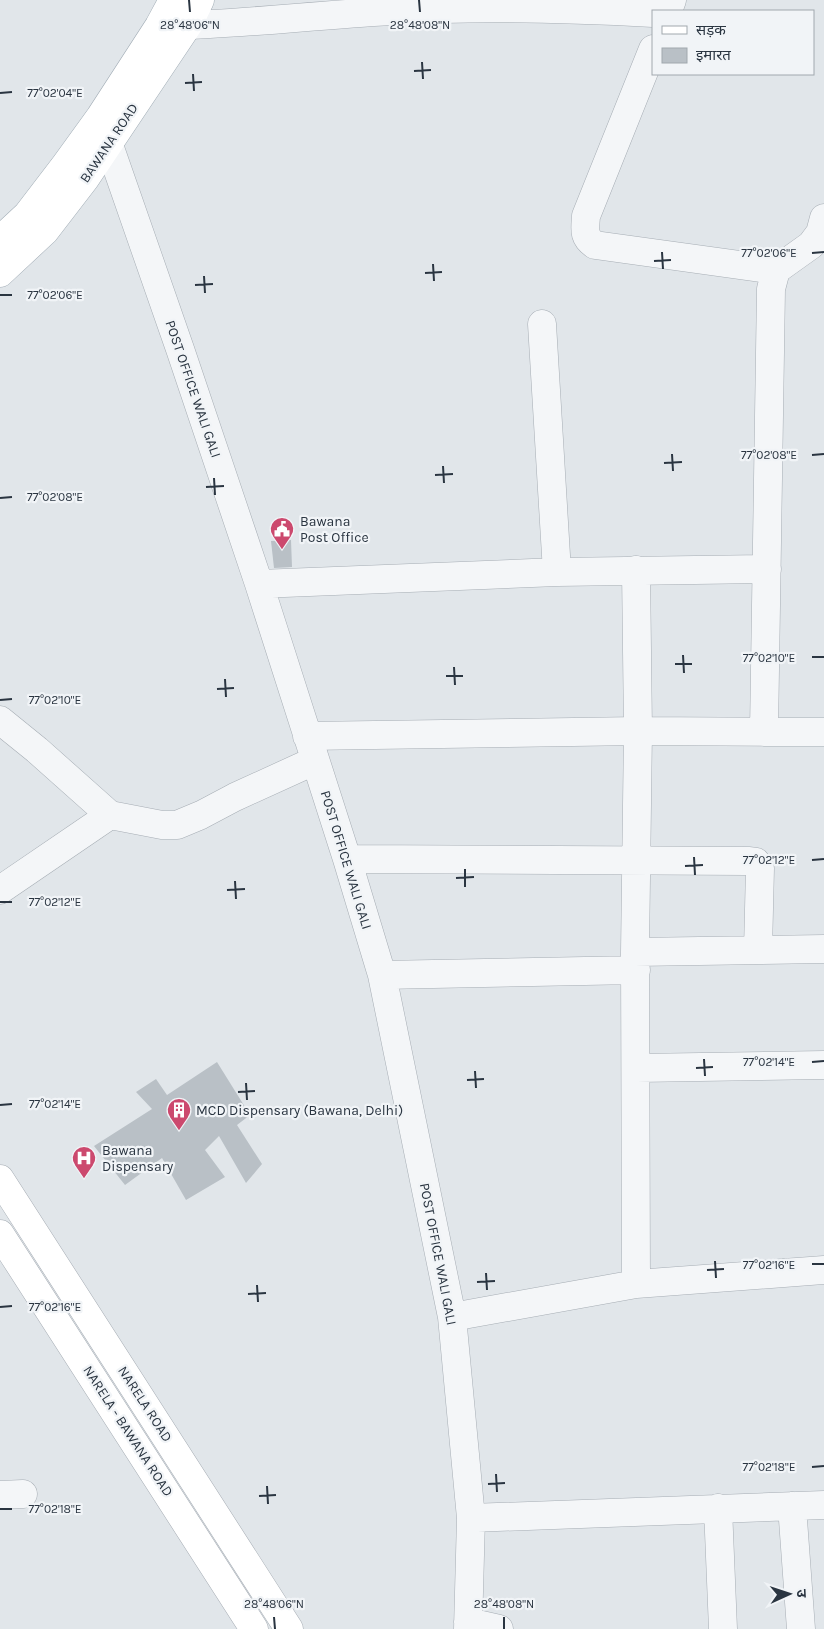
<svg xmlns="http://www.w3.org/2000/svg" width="824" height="1629" font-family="Karla,'Noto Sans Devanagari',sans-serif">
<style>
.building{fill:#b9c0c6}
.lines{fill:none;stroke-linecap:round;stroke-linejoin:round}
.street-casing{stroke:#a6adb4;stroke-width:29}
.secondary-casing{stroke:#a6adb4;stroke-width:29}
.primary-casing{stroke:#a1acb5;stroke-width:29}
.street{stroke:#f4f6f8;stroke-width:28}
.secondary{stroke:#fff;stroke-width:28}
.primary{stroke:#fff;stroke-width:28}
.ticks{fill:none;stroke:#2a3541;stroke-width:2}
.labels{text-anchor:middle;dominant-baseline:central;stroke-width:4.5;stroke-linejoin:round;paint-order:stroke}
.street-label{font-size:14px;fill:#2a3541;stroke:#f1f4f7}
.poi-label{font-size:14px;fill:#2a3541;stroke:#f1f4f7;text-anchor:start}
.ticks-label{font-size:12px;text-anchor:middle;fill:#2a3541;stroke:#f1f4f7;stroke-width:4.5;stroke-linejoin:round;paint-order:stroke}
</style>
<rect width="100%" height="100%" fill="#e1e6ea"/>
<path class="building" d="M291 540 292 567 274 568 271 541Z
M217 1062 250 1115 237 1125 262 1164 246 1183 219 1136 205 1150 225 1177 186 1200 162 1158 125 1185 94 1146 152 1109 136 1092 156 1079 167 1095Z"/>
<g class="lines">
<g class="street-casing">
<path id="street" d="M668 11 672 0
M168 26C242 24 317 15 391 11 478 6 565 8 653 13
M653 49 586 216C585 230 583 237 595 245L776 270
M102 125 180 349 259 584 347 859 382 975 452 1317 471 1518 468 1629
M542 324 557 572
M259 584 557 572 767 569
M0 720 37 750 110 815 162 825H177L201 815 235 797 314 761
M764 732 771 289 776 270 811 245 820 233 824 218
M307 736 638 731 824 732
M347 859 748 861 756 862 760 868 758 950
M0 890 110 815
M635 952 824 949
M382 975 636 970
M637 1068 824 1065
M636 1284 824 1270
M452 1317 636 1284 635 952 638 731 636 570
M0 1495 23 1494
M792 1506 801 1629
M718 1508 723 1629
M471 1518 824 1505
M468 1622 499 1629"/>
</g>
<g class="secondary-casing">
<path id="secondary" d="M0 1179 289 1629
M0 1234 254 1629"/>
</g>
<g class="primary-casing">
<path id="primary" d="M0 240 27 215 66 164 100 117 159 26 173 0
M0 273 45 231 85 179 188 25 200 0"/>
</g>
<use href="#street" class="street"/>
<use href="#secondary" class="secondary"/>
<use href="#primary" class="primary"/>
</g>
<path class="ticks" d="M189 0 190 12M419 0 420 12M422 62 423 79M414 71 431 70M193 74 194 91M185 83 202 82M0 93 12 92M662 252 663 269M812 253 824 252M654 261 671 260M433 264 434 281M425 273 442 272M204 276 205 293M195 285 213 284M0 295H12M672 454 673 471M812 455 824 454M664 463 682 462M443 466 444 483M435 475 453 474M214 478 215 495M206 487 224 486M0 498 12 497M683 655 684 673M812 657H824M675 664H692M454 667 455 685M446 676H463M225 679 226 697M217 689 234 688M0 700 12 699M694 857 695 875M812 860 824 859M685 866 703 865M465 869V887M456 878 474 877M235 881 236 899M227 890 245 889M0 902H12M704 1059 705 1076M812 1062 824 1061M696 1068 713 1067M475 1071 476 1088M467 1080 484 1079M246 1083 247 1100M238 1092 255 1091M0 1105 12 1104M715 1261 716 1278M812 1264H824M707 1270 724 1269M486 1273 487 1290M477 1282 495 1281M257 1285 258 1302M248 1294 266 1293M0 1307 12 1306M812 1467 824 1466M496 1474 497 1492M488 1484 505 1483M267 1486 268 1504M259 1496 276 1495M0 1509H12M274 1617 275 1629M504 1617V1629"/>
<defs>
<g id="civic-pin" transform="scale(1.25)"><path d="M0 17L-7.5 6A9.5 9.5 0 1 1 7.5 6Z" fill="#cc496e" stroke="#f1f4f7"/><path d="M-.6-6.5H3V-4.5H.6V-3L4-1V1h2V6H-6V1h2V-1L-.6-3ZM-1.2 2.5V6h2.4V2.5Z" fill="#fff"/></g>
<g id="building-pin" transform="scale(1.25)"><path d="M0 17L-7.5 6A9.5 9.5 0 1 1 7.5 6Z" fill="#cc496e" stroke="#f1f4f7"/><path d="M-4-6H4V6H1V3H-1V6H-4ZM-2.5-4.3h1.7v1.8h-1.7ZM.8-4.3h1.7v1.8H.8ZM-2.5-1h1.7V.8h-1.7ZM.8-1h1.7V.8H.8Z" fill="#fff"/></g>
<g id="hospital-pin" transform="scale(1.25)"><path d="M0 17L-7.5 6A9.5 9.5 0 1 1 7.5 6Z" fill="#cc496e" stroke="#f1f4f7"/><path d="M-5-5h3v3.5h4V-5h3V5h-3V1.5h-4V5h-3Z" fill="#fff"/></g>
</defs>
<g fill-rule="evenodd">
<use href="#civic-pin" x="282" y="529"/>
<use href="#building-pin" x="179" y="1110"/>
<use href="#hospital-pin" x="84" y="1158"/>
</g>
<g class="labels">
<g class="street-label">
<text transform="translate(109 143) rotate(-56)">BAWANA ROAD</text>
<text transform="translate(193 389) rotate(71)">POST OFFICE WALI GALI</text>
<text transform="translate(346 860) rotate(73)">POST OFFICE WALI GALI</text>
<text transform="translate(438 1254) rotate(79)">POST OFFICE WALI GALI</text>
<text transform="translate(145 1404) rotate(57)">NARELA ROAD</text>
<text transform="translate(128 1431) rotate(57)">NARELA - BAWANA ROAD</text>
</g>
<g class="poi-label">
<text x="300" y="521">Bawana<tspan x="300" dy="16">Post Office</tspan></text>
<text x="196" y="1110">MCD Dispensary (Bawana, Delhi)</text>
<text x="102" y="1150">Bawana<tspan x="102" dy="16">Dispensary</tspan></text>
</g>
</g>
<g class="ticks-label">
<text x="190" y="29">28°48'06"N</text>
<text x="420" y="29">28°48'08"N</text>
<text x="55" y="97">77°02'04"E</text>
<text x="769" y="257">77°02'06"E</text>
<text x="55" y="299">77°02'06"E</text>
<text x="769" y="459">77°02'08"E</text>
<text x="55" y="501">77°02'08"E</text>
<text x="769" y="662">77°02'10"E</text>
<text x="55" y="704">77°02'10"E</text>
<text x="769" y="864">77°02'12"E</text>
<text x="55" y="906">77°02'12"E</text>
<text x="769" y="1066">77°02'14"E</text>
<text x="55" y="1108">77°02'14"E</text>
<text x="769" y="1269">77°02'16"E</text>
<text x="55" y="1311">77°02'16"E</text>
<text x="769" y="1471">77°02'18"E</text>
<text x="55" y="1513">77°02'18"E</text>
<text x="274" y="1608">28°48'06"N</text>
<text x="504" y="1608">28°48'08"N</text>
</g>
<rect x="652" y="10" width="162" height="65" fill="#f1f4f7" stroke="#a1a8ae"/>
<rect x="662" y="26" width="25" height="8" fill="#ffffff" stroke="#a1a8ae"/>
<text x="696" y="35" font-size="15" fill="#2a3541">सड़क</text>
<rect x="662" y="48" width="25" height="15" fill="#b9c0c6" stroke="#a1a8ae"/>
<text x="696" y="60" font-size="15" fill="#2a3541">इमारत</text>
<g transform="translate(789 1594) rotate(87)" stroke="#f1f4f7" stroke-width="4" paint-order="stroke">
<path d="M0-4L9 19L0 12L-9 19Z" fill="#2a3541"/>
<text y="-8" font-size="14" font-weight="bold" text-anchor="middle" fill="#2a3541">उ</text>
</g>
</svg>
